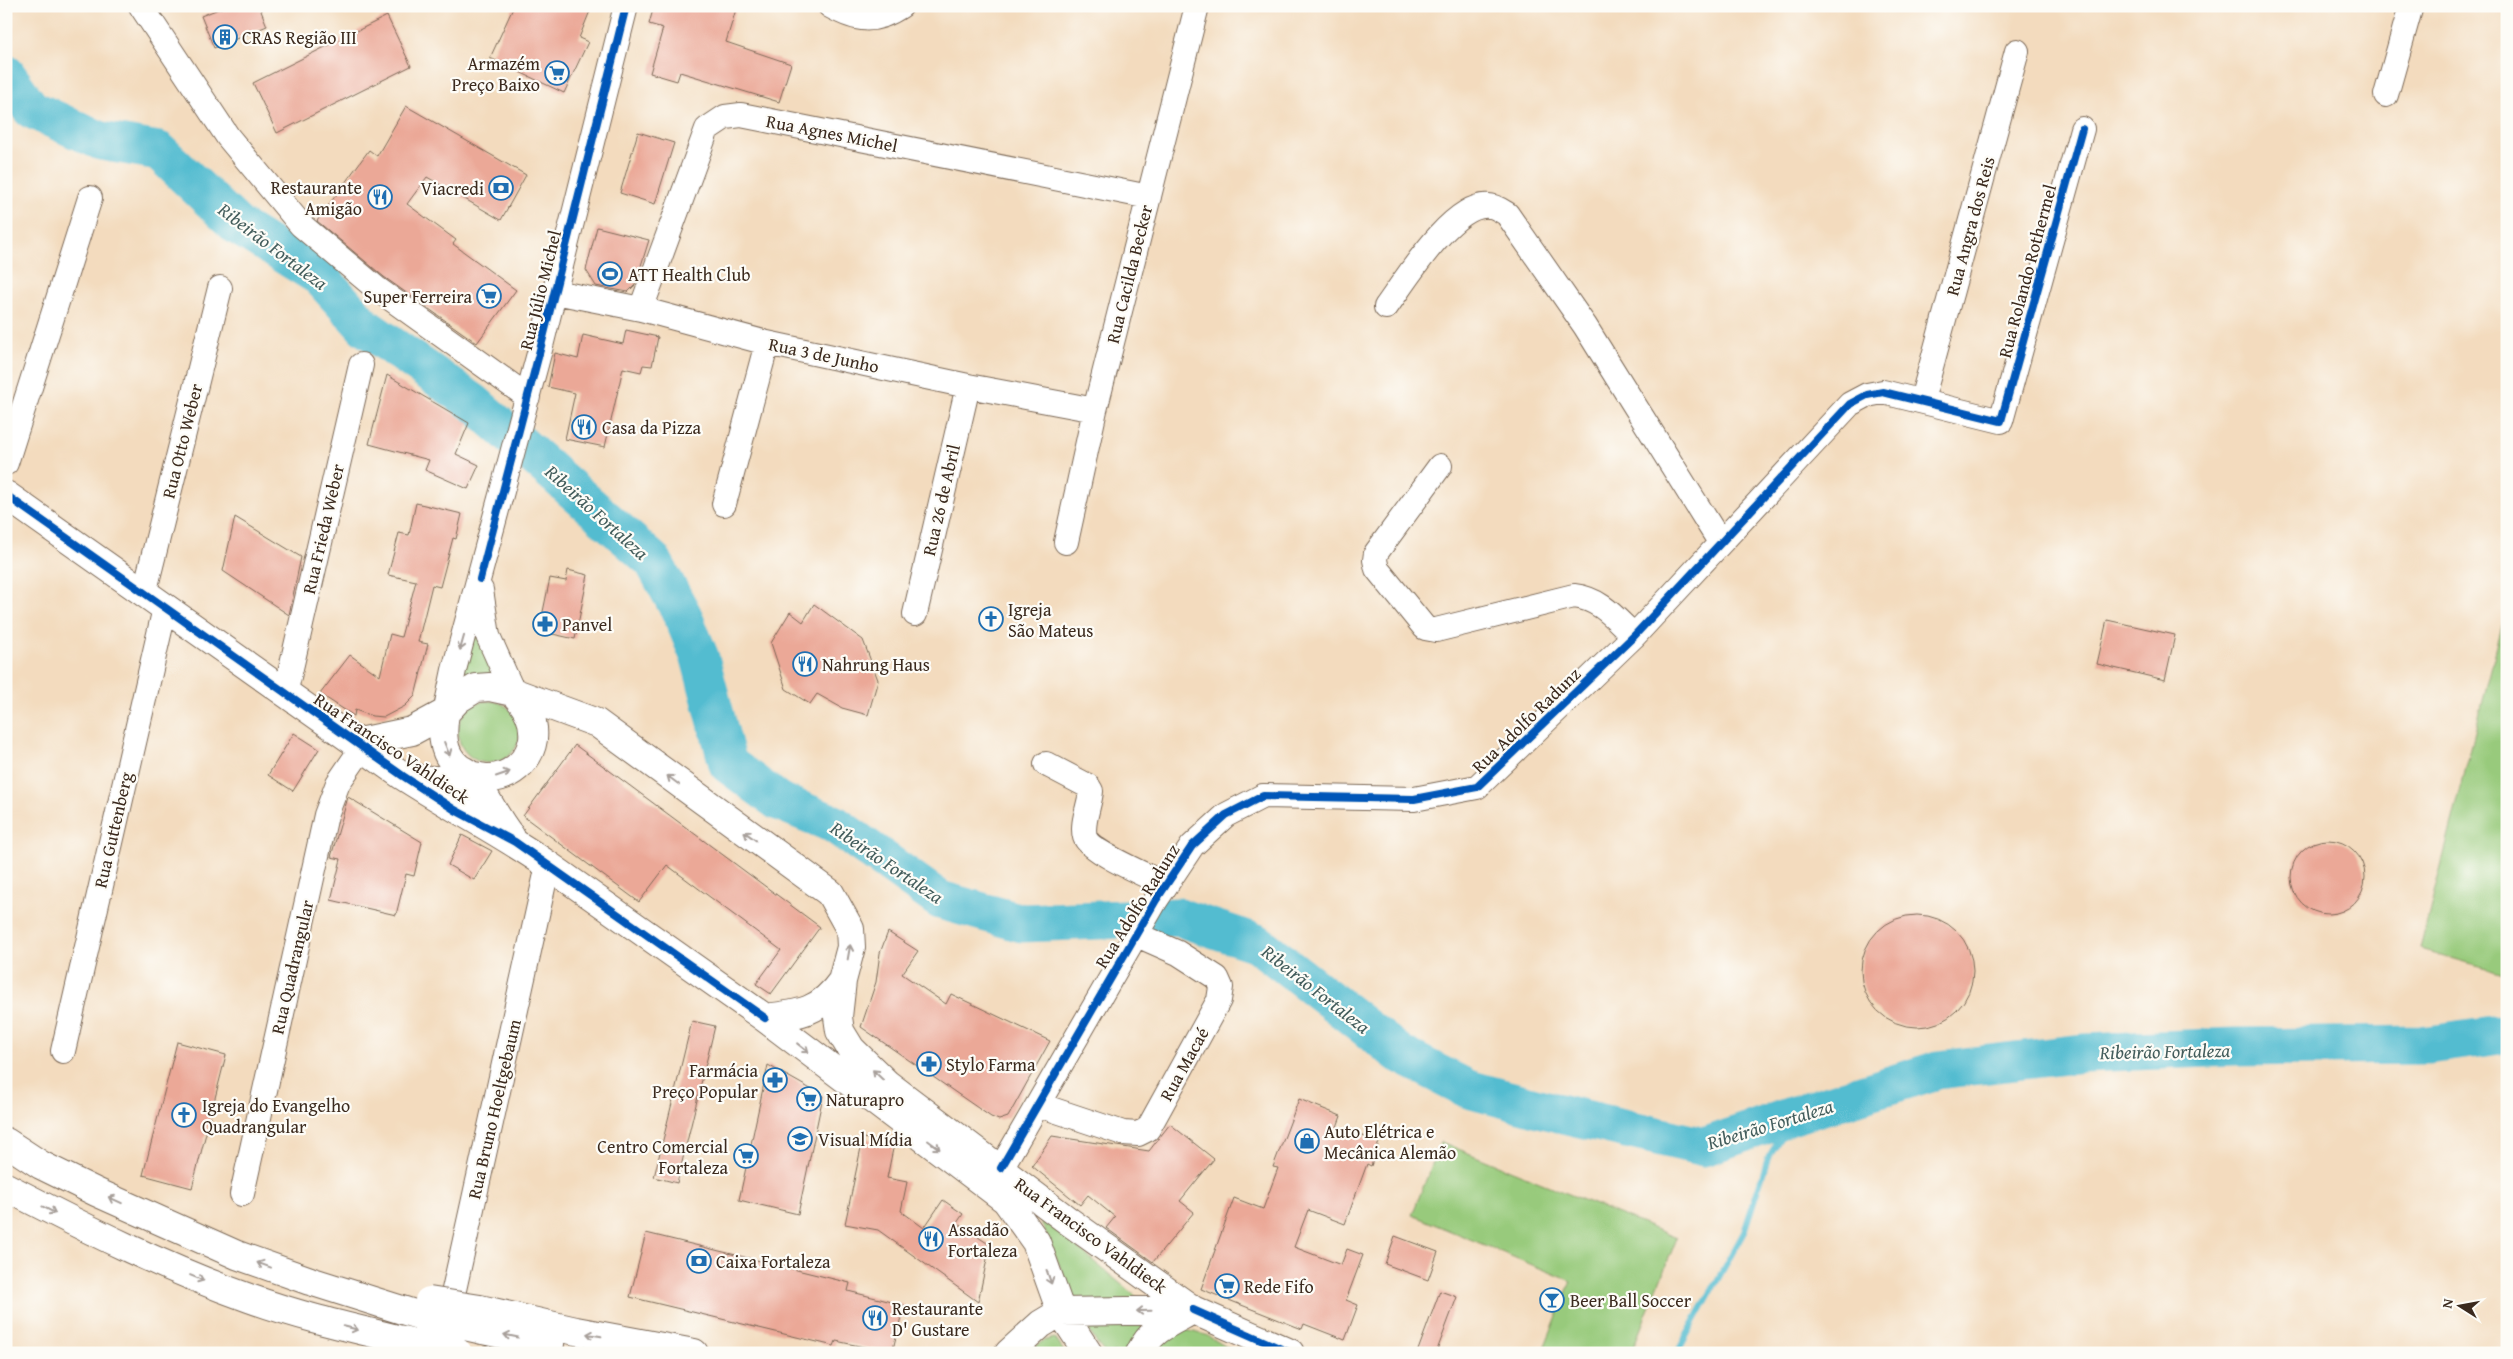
<svg xmlns="http://www.w3.org/2000/svg" width="2513" height="1359" font-family="'Gentium Book Plus',serif">
<style>
.green{fill:#98ca7b;stroke:#6a7a4c}
.lines{fill:none;stroke-linecap:round;stroke-linejoin:round}
.stream{stroke:#53bcd0;stroke-width:6}
.river{stroke:#53bcd0;stroke-width:39}
.building{fill:#eba897}
.minor-casing{stroke:#7b6856;stroke-width:26}
.major-casing{stroke:#7b6856;stroke-width:30}
.minor{stroke:#fff;stroke-width:24}
.major{stroke:#fff;stroke-width:28}
.major-bridge-casing{stroke:#7b6856;stroke-width:30;stroke-linecap:butt}
.major-bridge{stroke:#fff;stroke-width:28}
.cycleway-casing{stroke:#fdfcf7;stroke-width:11}
.cycleway{stroke:#0057b8;stroke-width:8}
.oneway{stroke:#a79f9a}
.labels{text-anchor:middle;dominant-baseline:central;stroke-width:4.5;stroke-linejoin:round;paint-order:stroke}
.poi-label{font-size:18px;fill:#3b2a1e;stroke:#fdfcf7;text-anchor:start}
.street-label{font-size:18px;fill:#3b2a1e;stroke:#fdfcf7}
.water-label{font-size:19px;font-style:italic;fill:#435d5c;stroke:#fdfcf7}
</style>
<rect width="100%" height="100%" fill="#fdfcf7"/>
<filter id="ink" filterUnits="userSpaceOnUse"><feTurbulence type="fractalNoise" baseFrequency=".02" numOctaves="2"/><feDisplacementMap in="SourceGraphic" scale="10" xChannelSelector="R" yChannelSelector="G"/><feConvolveMatrix kernelMatrix="1 2 1 2 8 2 1 2 1" color-interpolation-filters="sRGB"/></filter>
<filter id="wash" filterUnits="userSpaceOnUse"><feTurbulence type="fractalNoise" baseFrequency=".0096" numOctaves="4" result="noise"/><feDisplacementMap in="SourceGraphic" scale="20" xChannelSelector="R" yChannelSelector="G"/><feGaussianBlur stdDeviation="1.12" result="paint"/><feColorMatrix in="noise" values="0 0 0 0 0 0 0 0 0 0 0 0 0 0 0 0 0 1.4 0 .05"/><feComposite in="paint" operator="in"/></filter>
<g filter="url(#wash)">
<rect width="100%" height="100%" fill="#f3dbbe"/>
<path class="green" d="M2507 606V974L2420 949Z
M475 629 500 677 458 686Z
M458 732a31 31 0 1 1 62 0a31 31 0 1 1-62 0Z
M1441 1142 1677 1238 1631 1353H1542L1571 1281 1412 1215Z
M1038 1215 1145 1304 1077 1307Z
M1152 1322 1129 1353H1105L1097 1344 1086 1325Z
M1186 1330 1206 1335 1237 1353H1154L1172 1333Z
M1055 1338 1065 1353H1032C1037 1342 1044 1340 1055 1338Z"/>
<g class="lines">
<path class="stream" d="M1677 1353 1744 1232 1768 1158 1794 1115"/>
<path class="river" d="M6 74 31 109 101 141 159 151 238 226 320 277 365 327 474 403 653 561 682 614 700 658 728 764 778 801 834 824 940 900 1022 923 1178 917 1257 943 1400 1054 1468 1089 1546 1110 1704 1147 1794 1115 1938 1070 2084 1053 2235 1047 2429 1045 2507 1034"/>
</g>
<g id="blocks">
<path class="building" d="M226 6H259L267 26 214 48 201 16Z
M514 6H592L579 38 588 42 564 93 490 58Z
M654 6H737L726 42 791 64 779 102 680 72 677 81 650 73 663 28 649 24Z
M387 16 411 66 277 133 253 83Z
M406 106 526 175 501 220 427 177 407 204 456 240 453 244 516 290 477 343 384 277 317 221 369 150 377 156Z
M638 132 674 143 655 204 620 193Z
M597 227 649 240 635 285 628 292 596 286 586 270Z
M626 330 658 337 652 366 643 365 641 372 623 368 605 447 565 439 575 393 548 387 555 353 578 359 583 335 623 344Z
M387 375 469 423 456 454 479 465 468 489 425 470 429 460 369 444Z
M416 503 462 514 456 539 453 538 440 587 432 585 418 642 428 644 415 696 405 706 384 717 372 716 355 710 354 716 320 694 350 655 380 676 390 634 401 637 416 581 388 575 399 533 409 535Z
M235 517 301 557 289 615 223 571Z
M568 570 588 575 575 639 539 631 550 578 566 581Z
M814 604 863 640 878 680 868 715 842 708 817 694 810 704 786 689 771 643 790 612 803 622Z
M2107 620 2175 635 2165 680 2097 664Z
M294 733 319 749 293 791 268 775Z
M575 745 820 927 771 994 756 984 781 950 667 865 639 902 523 816Z
M348 797 422 842 414 876 406 874 396 915 331 900 341 859 331 857Z
M462 835 492 851 474 880 448 865Z
M2291 877a37 37 0 1 1 74 0a37 37 0 1 1-74 0Z
M1861 971a56 56 0 1 1 112 0a56 56 0 1 1-112 0Z
M888 932 918 951 902 974 946 1004 951 994 1050 1041 1008 1117 999 1120 991 1117 861 1027 876 982 880 953Z
M692 1021 715 1026 677 1183 654 1177Z
M177 1042 226 1055 192 1188 143 1175Z
M768 1065 823 1096 798 1214 739 1200Z
M1299 1099 1341 1116 1337 1127 1379 1142 1371 1166 1367 1164 1345 1224 1308 1210 1294 1247 1341 1265 1347 1249 1363 1255 1346 1300 1358 1305 1345 1340 1304 1324 1302 1329 1201 1289 1234 1198 1263 1209 1278 1168 1273 1167Z
M1170 1124 1214 1159 1180 1201 1194 1212 1153 1262 1106 1228 1115 1217 1088 1195 1080 1205 1032 1166 1052 1136 1149 1151Z
M863 1138 894 1144 887 1178 907 1182 901 1211 924 1228 943 1200 963 1214 957 1223 990 1245 978 1302 878 1230 845 1224Z
M646 1233 850 1283 848 1291 904 1305 892 1353 836 1341 834 1346 630 1297Z
M1395 1236 1438 1252 1428 1280 1385 1264Z
M1440 1291 1457 1297 1436 1353H1417Z"/>
</g>
</g>
<g filter="url(#ink)">
<use href="#blocks" fill-opacity="0" stroke="#7b6856" stroke-width="1"/>
<g class="lines">
<g class="minor-casing">
<path id="minor" d="M141 6 228 137 301 225 376 288 528 397
M830 6C857 21 874 24 901 6
M2386 95 2411 6
M555 292 641 309 767 343 968 386 1095 410
M1386 307C1405 281 1453 202 1489 206 1495 206 1502 211 1507 214L1585 326 1720 542
M641 309 707 129 725 117 741 115 1149 197
M1922 400 2017 51
M6 463 90 198
M1440 466 1376 553 1375 560 1377 569 1425 628 1436 630 1574 596C1601 599 1615 618 1634 636
M724 504 767 343
M1066 542 1095 410 1197 6
M481 590 488 636 513 692
M144 594 220 288
M915 614 968 386
M285 694 361 365
M445 713 454 670 541 346 626 6
M1046 764 1088 786 1091 791C1090 805 1081 823 1085 837 1089 851 1150 877 1166 885
M63 1051 165 608
M1039 1105 1123 1133 1138 1134 1148 1129 1219 1000 1221 987 1217 978 1178 953 1135 934
M1001 1168 1156 900 1192 846 1226 815 1263 796 1414 799 1477 787 1634 636 1850 404 1867 395 1883 392 2001 421 2082 129
M242 1194 326 815 338 783 362 748
M440 1353 548 865"/>
</g>
<g class="major-casing">
<path id="major" d="M6 495 403 776C451 807 502 833 548 865L765 1018 1006 1200 1036 1242 1061 1312 1088 1353
M445 713C442 732 441 753 458 767 463 771 470 773 473 778 487 798 496 818 511 837
M355 743 412 731 445 713 458 699 476 688 490 687 513 692 597 723 830 893 850 929 851 947 842 981 838 1017 840 1031 851 1049 887 1084 1067 1220 1193 1310 1290 1353
M407 777C417 778 428 781 438 780 449 780 461 775 472 776 477 776 482 778 487 778 509 779 530 761 533 739 535 720 527 706 513 692
M765 1018C801 1014 820 1012 842 981
M6 1142 41 1165 96 1192 237 1255 310 1281 421 1316
M6 1187C85 1228 164 1268 249 1298 301 1317 356 1329 410 1342
M480 1309 576 1331 694 1353
M483 1330 550 1344
M1009 1353 1041 1324 1061 1312 1193 1310
M1140 1353C1151 1329 1169 1323 1191 1311"/>
</g>
<use href="#minor" class="minor"/>
<use href="#major" class="major"/>
<g class="major-bridge-casing">
<path id="major-bridge" d="M429 1301 480 1309
M421 1316 483 1330
M410 1342 458 1353"/>
</g>
<use href="#major-bridge" class="major-bridge"/>
<g class="cycleway-casing">
<path id="cycleway" d="M6 495 403 776 455 810 515 842 765 1018
M480 579 541 346 626 6
M1001 1168 1156 900 1192 846 1226 815 1263 796 1414 799 1477 787 1634 636 1850 404 1867 395 1883 392 2001 421 2082 129
M1193 1310 1290 1353"/>
</g>
<use href="#cycleway" class="cycleway"/>
</g>
<defs><path id="oneway-shaft" d="M-6 0H5M1.5-3L5.5 0L1.5 3" fill="none" stroke-width="1.6" stroke-linecap="round" stroke-linejoin="round" transform="scale(1.25)"/></defs>
<g class="oneway">
<use href="#oneway-shaft" transform="translate(462 643) rotate(106)"/>
<use href="#oneway-shaft" transform="translate(447 749) rotate(68)"/>
<use href="#oneway-shaft" transform="translate(503 774) rotate(-19)"/>
<use href="#oneway-shaft" transform="translate(673 780) rotate(-143)"/>
<use href="#oneway-shaft" transform="translate(750 836) rotate(-144)"/>
<use href="#oneway-shaft" transform="translate(849 952) rotate(-80)"/>
<use href="#oneway-shaft" transform="translate(803 1048) rotate(38)"/>
<use href="#oneway-shaft" transform="translate(878 1075) rotate(-136)"/>
<use href="#oneway-shaft" transform="translate(934 1145) rotate(37)"/>
<use href="#oneway-shaft" transform="translate(115 1200) rotate(-155)"/>
<use href="#oneway-shaft" transform="translate(49 1210) rotate(28)"/>
<use href="#oneway-shaft" transform="translate(264 1265) rotate(-160)"/>
<use href="#oneway-shaft" transform="translate(1049 1277) rotate(71)"/>
<use href="#oneway-shaft" transform="translate(197 1278) rotate(22)"/>
<use href="#oneway-shaft" transform="translate(1144 1311) rotate(179)"/>
<use href="#oneway-shaft" transform="translate(351 1328) rotate(14)"/>
<use href="#oneway-shaft" transform="translate(594 1335) rotate(-170)"/>
<use href="#oneway-shaft" transform="translate(511 1336) rotate(-168)"/>
</g>
</g>
<defs>
<g id="building-ring" transform="scale(1.25)"><circle r="9.5" fill="#fdfcf7" stroke="#1f6fb2" stroke-width="1.5"/><path d="M-4-6H4V6H1V3H-1V6H-4ZM-2.5-4.3h1.7v1.8h-1.7ZM.8-4.3h1.7v1.8H.8ZM-2.5-1h1.7V.8h-1.7ZM.8-1h1.7V.8H.8Z" fill="#1f6fb2"/></g>
<g id="supermarket-ring" transform="scale(1.25)"><circle r="9.5" fill="#fdfcf7" stroke="#1f6fb2" stroke-width="1.5"/><path d="M-6-5.5h2.5l.6 2H6L4.5 2H-2.5L-4.4-4H-6ZM-1.5 3.2a1.3 1.3 0 1 0 .1 0ZM3 3.2a1.3 1.3 0 1 0 .1 0Z" fill="#1f6fb2"/></g>
<g id="bank-ring" transform="scale(1.25)"><circle r="9.5" fill="#fdfcf7" stroke="#1f6fb2" stroke-width="1.5"/><path d="M-6-4H6V4H-6ZM0-2.3a2.3 2.3 0 1 0 0 4.6a2.3 2.3 0 1 0 0-4.6Z" fill="#1f6fb2"/></g>
<g id="restaurant-ring" transform="scale(1.25)"><circle r="9.5" fill="#fdfcf7" stroke="#1f6fb2" stroke-width="1.5"/><path d="M-5-6h1v4h1v-4h1v4h1v-4h1v5L-1.5 .5V6h-2V.5L-5-1ZM5-6V6H3V1.5H1.5Q1.5-4 5-6Z" fill="#1f6fb2"/></g>
<g id="stadium-ring" transform="scale(1.25)"><circle r="9.5" fill="#fdfcf7" stroke="#1f6fb2" stroke-width="1.5"/><path d="M0-5a6.5 5 0 1 0 0 10a6.5 5 0 1 0 0-10ZM-3.5-1.8h7v3.6h-7Z" fill="#1f6fb2"/></g>
<g id="church-ring" transform="scale(1.25)"><circle r="9.5" fill="#fdfcf7" stroke="#1f6fb2" stroke-width="1.5"/><path d="M-1.2-6h2.4v3.5h3.3v2.4h-3.3V6h-2.4V-.1h-3.3v-2.4h3.3Z" fill="#1f6fb2"/></g>
<g id="pharmacy-ring" transform="scale(1.25)"><circle r="9.5" fill="#fdfcf7" stroke="#1f6fb2" stroke-width="1.5"/><path d="M-2-6h4v4h4v4h-4v4h-4v-4h-4v-4h4Z" fill="#1f6fb2"/></g>
<g id="university-ring" transform="scale(1.25)"><circle r="9.5" fill="#fdfcf7" stroke="#1f6fb2" stroke-width="1.5"/><path d="M0-5L7-2L0 1L-7-2ZM-4 1L0 2.5L4 1V4Q0 6-4 4Z" fill="#1f6fb2"/></g>
<g id="shop-ring" transform="scale(1.25)"><circle r="9.5" fill="#fdfcf7" stroke="#1f6fb2" stroke-width="1.5"/><path d="M-5-2.5h2.3a2.7 3.5 0 0 1 5.4 0H5L5.5 6h-11ZM-1.5-2.5h3a1.5 2.3 0 0 0-3 0Z" fill="#1f6fb2"/></g>
<g id="bar-ring" transform="scale(1.25)"><circle r="9.5" fill="#fdfcf7" stroke="#1f6fb2" stroke-width="1.5"/><path d="M-6-5H6L.8 .8V4.5H3.5V6h-7V4.5H-.8V.8Z" fill="#1f6fb2"/></g>
</defs>
<g fill-rule="evenodd">
<use href="#building-ring" x="225" y="37"/>
<use href="#supermarket-ring" x="557" y="73"/>
<use href="#bank-ring" x="501" y="188"/>
<use href="#restaurant-ring" x="380" y="197"/>
<use href="#stadium-ring" x="610" y="274"/>
<use href="#supermarket-ring" x="489" y="296"/>
<use href="#restaurant-ring" x="584" y="427"/>
<use href="#church-ring" x="991" y="619"/>
<use href="#pharmacy-ring" x="545" y="624"/>
<use href="#restaurant-ring" x="805" y="664"/>
<use href="#pharmacy-ring" x="929" y="1064"/>
<use href="#pharmacy-ring" x="775" y="1080"/>
<use href="#supermarket-ring" x="809" y="1099"/>
<use href="#church-ring" x="184" y="1115"/>
<use href="#university-ring" x="800" y="1139"/>
<use href="#shop-ring" x="1307" y="1141"/>
<use href="#supermarket-ring" x="746" y="1156"/>
<use href="#restaurant-ring" x="931" y="1239"/>
<use href="#bank-ring" x="699" y="1261"/>
<use href="#supermarket-ring" x="1227" y="1286"/>
<use href="#bar-ring" x="1552" y="1300"/>
<use href="#restaurant-ring" x="875" y="1318"/>
</g>
<g class="labels">
<g class="poi-label">
<text x="242" y="37">CRAS Região III</text>
<text x="540" y="63" text-anchor="end">Armazém<tspan x="540" dy="21">Preço Baixo</tspan></text>
<text x="362" y="187" text-anchor="end">Restaurante<tspan x="362" dy="21">Amigão</tspan></text>
<text x="484" y="188" text-anchor="end">Viacredi</text>
<text x="628" y="274">ATT Health Club</text>
<text x="472" y="296" text-anchor="end">Super Ferreira</text>
<text x="602" y="427">Casa da Pizza</text>
<text x="1008" y="609">Igreja<tspan x="1008" dy="21">São Mateus</tspan></text>
<text x="562" y="624">Panvel</text>
<text x="822" y="664">Nahrung Haus</text>
<text x="946" y="1064">Stylo Farma</text>
<text x="758" y="1070" text-anchor="end">Farmácia<tspan x="758" dy="21">Preço Popular</tspan></text>
<text x="826" y="1099">Naturapro</text>
<text x="202" y="1105">Igreja do Evangelho<tspan x="202" dy="21">Quadrangular</tspan></text>
<text x="1324" y="1131">Auto Elétrica e<tspan x="1324" dy="21">Mecânica Alemão</tspan></text>
<text x="818" y="1139">Visual Mídia</text>
<text x="728" y="1146" text-anchor="end">Centro Comercial<tspan x="728" dy="21">Fortaleza</tspan></text>
<text x="948" y="1229">Assadão<tspan x="948" dy="21">Fortaleza</tspan></text>
<text x="716" y="1261">Caixa Fortaleza</text>
<text x="1244" y="1286">Rede Fifo</text>
<text x="1570" y="1300">Beer Ball Soccer</text>
<text x="892" y="1308">Restaurante<tspan x="892" dy="21">D' Gustare</tspan></text>
</g>
<g class="street-label">
<text transform="translate(832 133) rotate(11)">Rua Agnes Michel</text>
<text transform="translate(1970 226) rotate(-75)">Rua Angra dos Reis</text>
<text transform="translate(2027 271) rotate(-75)">Rua Rolando Rothermel</text>
<text transform="translate(1129 274) rotate(-76)">Rua Cacilda Becker</text>
<text transform="translate(540 290) rotate(-76)">Rua Júlio Michel</text>
<text transform="translate(824 355) rotate(12)">Rua 3 de Junho</text>
<text transform="translate(182 441) rotate(-76)">Rua Otto Weber</text>
<text transform="translate(941 500) rotate(-77)">Rua 26 de Abril</text>
<text transform="translate(323 529) rotate(-77)">Rua Frieda Weber</text>
<text transform="translate(1526 720) rotate(-44)">Rua Adolfo Radunz</text>
<text transform="translate(392 748) rotate(34)">Rua Francisco Vahldieck</text>
<text transform="translate(113 830) rotate(-77)">Rua Guttenberg</text>
<text transform="translate(1137 906) rotate(-58)">Rua Adolfo Radunz</text>
<text transform="translate(292 967) rotate(-77)">Rua Quadrangular</text>
<text transform="translate(1184 1064) rotate(-61)">Rua Macaé</text>
<text transform="translate(494 1109) rotate(-77)">Rua Bruno Hoeltgebaum</text>
<text transform="translate(1091 1235) rotate(36)">Rua Francisco Vahldieck</text>
</g>
<g class="water-label">
<text transform="translate(273 246) rotate(37)">Ribeirão Fortaleza</text>
<text transform="translate(597 512) rotate(42)">Ribeirão Fortaleza</text>
<text transform="translate(887 862) rotate(34)">Ribeirão Fortaleza</text>
<text transform="translate(1316 989) rotate(38)">Ribeirão Fortaleza</text>
<text transform="translate(2165 1051) rotate(-1)">Ribeirão Fortaleza</text>
<text transform="translate(1770 1124) rotate(-17)">Ribeirão Fortaleza</text>
</g>
</g>
<rect width="2513" height="1359" fill="none" stroke="#fdfcf7" stroke-width="25"/>
<g transform="translate(2460 1306) rotate(281)" stroke="#fdfcf7" stroke-width="4" paint-order="stroke">
<path d="M0-4L9 19L0 12L-9 19Z" fill="#3b2a1e"/>
<text y="-8" font-size="14" font-weight="bold" text-anchor="middle" fill="#3b2a1e">N</text>
</g>
</svg>
